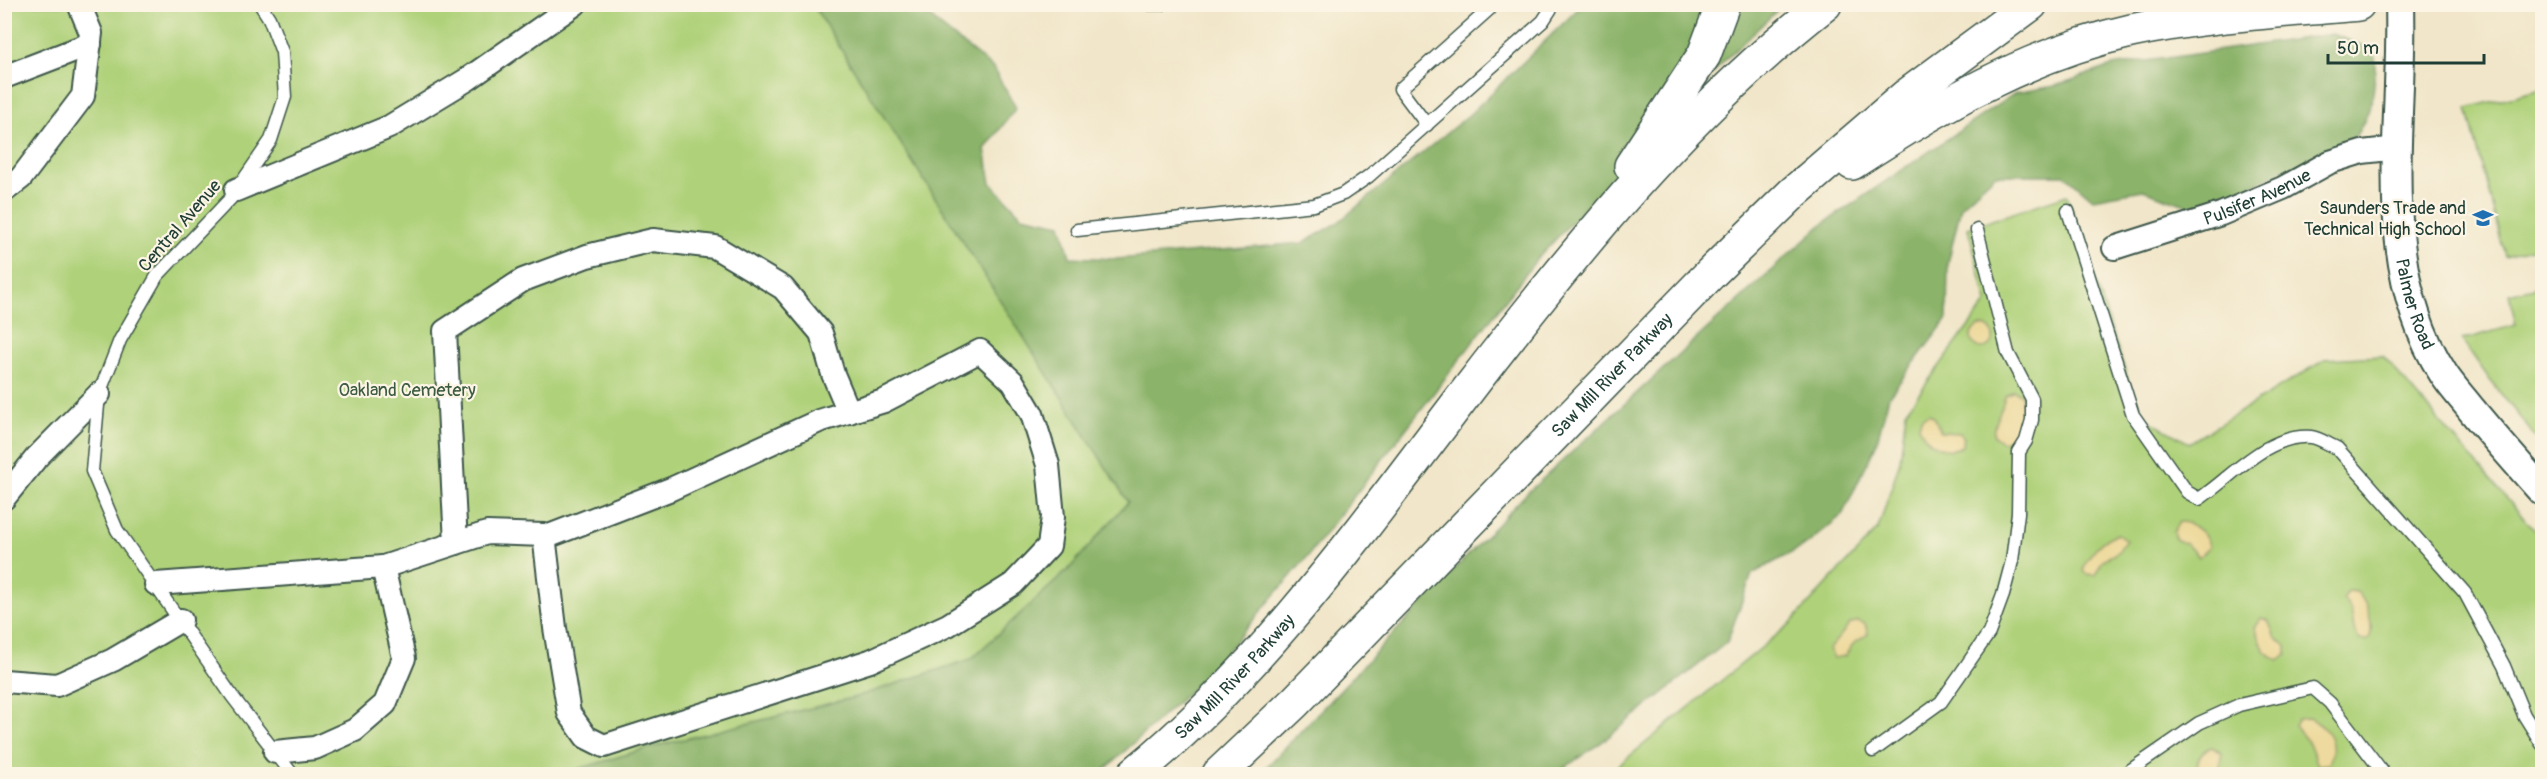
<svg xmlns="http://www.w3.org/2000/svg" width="2547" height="779" font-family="Pangolin,sans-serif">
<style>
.green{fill:#afd179;stroke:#678756;stroke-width:1.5}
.forest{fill:#8bb369;stroke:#55784e;stroke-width:1.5}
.sand{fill:#eeda9e;stroke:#868c69;stroke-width:1.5}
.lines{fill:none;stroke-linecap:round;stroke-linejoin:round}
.service-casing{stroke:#3e564a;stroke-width:15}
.minor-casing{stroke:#3e564a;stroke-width:26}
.tertiary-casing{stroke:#3e564a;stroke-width:32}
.trunk-casing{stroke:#3e564a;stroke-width:36}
.service{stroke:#fff;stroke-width:12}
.minor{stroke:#fff;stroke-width:22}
.tertiary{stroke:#fff;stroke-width:28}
.trunk{stroke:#fff;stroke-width:33}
.labels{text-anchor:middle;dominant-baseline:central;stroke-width:4.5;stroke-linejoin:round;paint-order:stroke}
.street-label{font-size:18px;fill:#1f3d34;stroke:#fcf5e5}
.poi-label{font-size:18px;fill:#1f3d34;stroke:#fcf5e5;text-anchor:end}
.park-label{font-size:18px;fill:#3c5b42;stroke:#fcf5e5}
</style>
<rect width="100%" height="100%" fill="#fcf5e5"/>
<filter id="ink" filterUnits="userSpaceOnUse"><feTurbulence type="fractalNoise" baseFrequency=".0167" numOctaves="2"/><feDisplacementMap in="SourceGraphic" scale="12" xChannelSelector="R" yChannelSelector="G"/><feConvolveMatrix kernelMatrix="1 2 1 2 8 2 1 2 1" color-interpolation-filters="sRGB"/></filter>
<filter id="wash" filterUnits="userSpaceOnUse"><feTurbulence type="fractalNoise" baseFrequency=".008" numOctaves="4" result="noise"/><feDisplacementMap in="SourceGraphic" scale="24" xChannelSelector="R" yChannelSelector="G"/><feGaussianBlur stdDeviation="1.35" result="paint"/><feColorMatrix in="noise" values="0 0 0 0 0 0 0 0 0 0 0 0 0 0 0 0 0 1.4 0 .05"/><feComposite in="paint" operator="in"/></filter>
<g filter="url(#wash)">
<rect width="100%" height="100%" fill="#f1e6c9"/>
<path class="green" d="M5 5H813L1128 502 1069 569 971 659 856 697 644 749 563 774H5Z
M2542 89V246L2505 256 2467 108Z
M2067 195 2140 416 2189 443 2326 359 2383 356 2542 539V774H1608L1789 625 1878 529 1900 461 1906 411 1987 302 1968 228Z
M2542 286V445L2490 380 2462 340 2516 325 2509 294Z"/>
<path class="forest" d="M813 5H918L939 25 993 68 1016 108 985 149 991 183 1022 216 1061 224 1070 257 1117 259 1303 243 1336 224 1471 113 1582 5H1783L1728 57 1537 259 1308 556 1205 677 1100 774H563L644 749 856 697 971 659 1069 569 1128 502Z
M2332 34 2375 50C2376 87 2374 112 2351 142L2197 209 2143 190 2093 199 2065 175H1995L1961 206 1948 263 1947 319 1889 396 1876 445 1842 515 1806 545 1752 574 1727 642 1602 742 1555 774H1260L1527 493 1820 226 2015 93 2055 86 2112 66Z"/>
<path class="sand" d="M1971 337a11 11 0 1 1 22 0a11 11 0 1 1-22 0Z
M2013 391 2021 394C2025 409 2019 438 2002 442L1994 436C1991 425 2003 409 2005 396Z
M1929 414 1934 417 1941 432 1960 433 1964 438 1962 446C1945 456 1925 443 1919 426L1922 417Z
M2179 522C2191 521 2209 535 2209 547L2199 557 2186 544 2175 539 2173 532Z
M2118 534 2126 540 2118 552 2103 560 2095 575 2086 574 2083 571C2086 556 2103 537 2118 534Z
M2348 591 2357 592C2367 602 2376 628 2368 640H2360C2348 628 2358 611 2343 599Z
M2261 618 2268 620 2275 637 2287 646V655L2278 660 2265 652 2255 627Z
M1858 621 1865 624 1868 634 1853 644 1845 656 1834 658 1829 649 1850 624Z
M2309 718C2329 728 2338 742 2329 764L2318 765 2309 743 2294 726 2298 719Z
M2212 747 2222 753 2218 774H2198C2196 762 2199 751 2212 747Z"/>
</g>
<g filter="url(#ink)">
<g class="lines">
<g class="service-casing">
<path id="service" d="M260 4 269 18 282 52 285 97 271 140 231 198 157 276 120 340 99 394 92 471 117 530 232 696 292 774
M1149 4H1162
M1427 125 1400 89 1495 4
M2068 211 2133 415 2187 492 2199 499C2233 476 2267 434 2311 437 2320 438 2329 445 2337 448L2465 593 2504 666 2524 715 2542 744
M1077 230 1314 205 1343 194 1369 176 1543 21 1554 4
M1873 751 1941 702 1989 633 2003 595 2012 561 2018 513 2019 452 2026 441 2032 420V399L2008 353 1977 230
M2125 774 2199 723 2239 705 2313 688 2330 703 2384 774"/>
</g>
<g class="minor-casing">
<g id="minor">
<path d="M4 77 90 44"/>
<path d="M236 190 389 127 468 79 575 4"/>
<path d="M4 191 21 178 83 96 91 33 79 4"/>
<path id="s1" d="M2114 248 2221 214 2283 188 2330 162 2362 152 2398 148"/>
<path d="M4 498 37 457 99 394"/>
<path d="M456 543 445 331 523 280 587 256 653 240 715 247 783 288 821 333 833 374 849 412"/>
<path d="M156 584 383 567 487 533 544 535 549 536 671 489 819 421 884 401 980 351 1013 382 1032 414 1048 465 1053 517 1049 546 1013 584 948 625 870 661 604 746 586 737 569 713 555 628 544 535"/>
<path d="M4 681 57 685 113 660 181 620"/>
<path d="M275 752 315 748 355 730 385 704 404 658 383 567"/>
</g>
</g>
<g class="tertiary-casing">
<g id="tertiary">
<path id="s2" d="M2400 4C2404 127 2373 263 2443 373 2451 386 2462 397 2471 409 2494 437 2518 464 2542 491"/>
</g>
</g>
<g class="trunk-casing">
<g id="trunk">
<path d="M1852 163C1939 106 2028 54 2131 31 2206 15 2283 11 2358 4"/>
<path d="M1631 166 1704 55 1723 4"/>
<path id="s3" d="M1134 774C1265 666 1363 528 1465 394 1572 254 1685 113 1825 4"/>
<path id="s4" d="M1219 774 1294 703 1711 273 1793 193 1906 96 2031 4"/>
</g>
</g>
<use href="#service" class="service"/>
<use href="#minor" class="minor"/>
<use href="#tertiary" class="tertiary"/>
<use href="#trunk" class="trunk"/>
</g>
</g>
<defs>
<g id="school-bare" transform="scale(1.62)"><path d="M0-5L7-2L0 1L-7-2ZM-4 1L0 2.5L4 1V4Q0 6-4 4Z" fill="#1f6fb2" stroke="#fcf5e5" stroke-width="2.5" paint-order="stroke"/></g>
</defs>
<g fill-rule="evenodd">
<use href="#school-bare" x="2483" y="218"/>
</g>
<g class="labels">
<g class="street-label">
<text stroke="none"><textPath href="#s1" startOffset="152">Pulsifer Avenue</textPath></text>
<text transform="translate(180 226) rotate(-49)">Central Avenue</text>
<text stroke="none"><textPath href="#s2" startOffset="302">Palmer Road</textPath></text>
<text stroke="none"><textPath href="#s4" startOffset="560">Saw Mill River Parkway</textPath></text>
<text stroke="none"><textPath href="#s3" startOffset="140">Saw Mill River Parkway</textPath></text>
</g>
<g class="poi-label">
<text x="2466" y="208">Saunders Trade and<tspan x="2466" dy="21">Technical High School</tspan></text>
</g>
<g class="park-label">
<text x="407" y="390">Oakland Cemetery</text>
</g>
</g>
<rect width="2547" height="779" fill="none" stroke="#fcf5e5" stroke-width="24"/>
<path d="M2328 54v9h156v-9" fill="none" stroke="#1f3d34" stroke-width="3"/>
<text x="2337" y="54" font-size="18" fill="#1f3d34" stroke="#fcf5e5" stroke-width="4.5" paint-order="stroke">50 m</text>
</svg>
